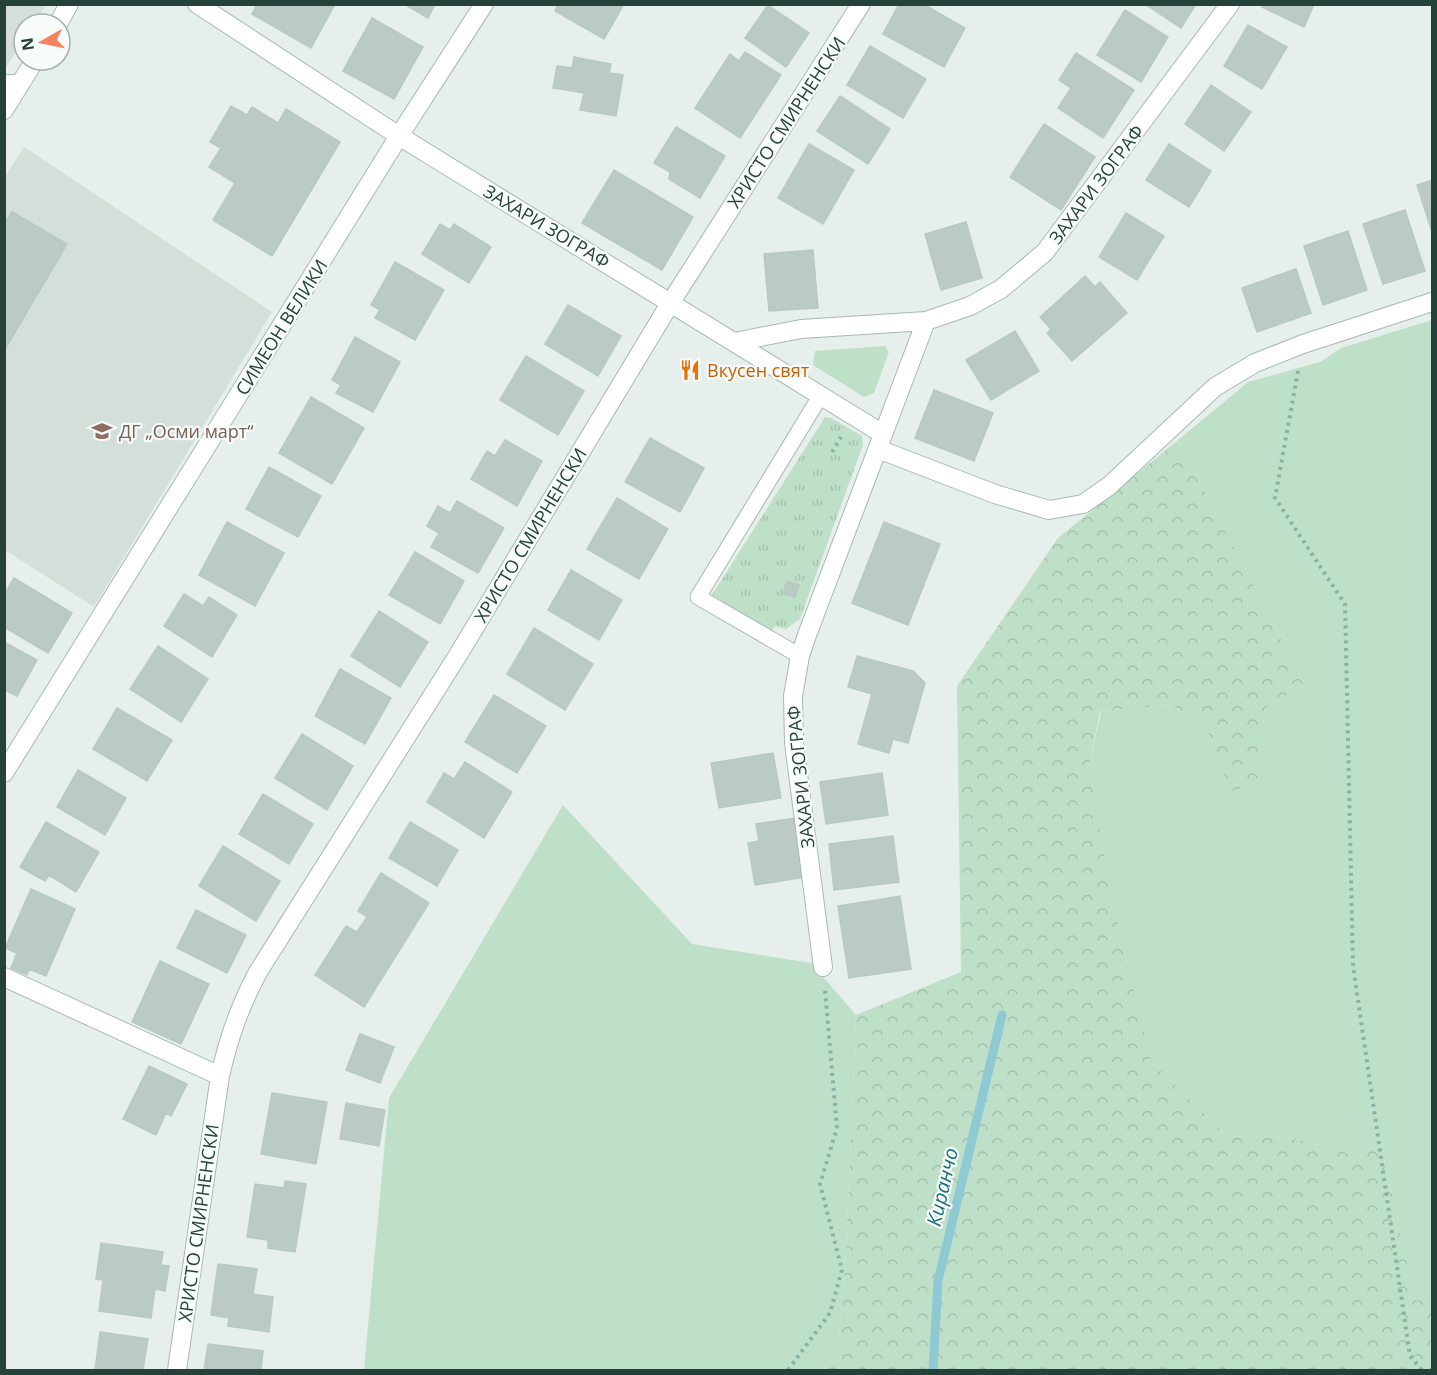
<svg xmlns="http://www.w3.org/2000/svg" width="1437" height="1375" font-family="'Open Sans',sans-serif">
<style>
.built{fill:#d4dfda}
.grass{fill:#bfe0c8}
.forest{fill:url(#forest-crowns)}
.park{fill:url(#park-tufts)}
.lines{fill:none;stroke-linecap:round;stroke-linejoin:round}
.stream{stroke:#8ec9d4;stroke-width:9}
.building{fill:#bbcac4;stroke:#b8c9c2;stroke-width:1.5}
.lane-casing{stroke:#a8b8b2;stroke-width:17}
.street-casing{stroke:#a8b8b2;stroke-width:20}
.path{stroke:#86b3a5;stroke-width:4;stroke-dasharray:3 4.5;stroke-linecap:butt}
.lane{stroke:#fff;stroke-width:15}
.street{stroke:#fff;stroke-width:18}
.labels{text-anchor:middle;dominant-baseline:central;stroke-width:4.5;stroke-linejoin:round;paint-order:stroke}
.street-label{font-size:18px;fill:#24423a;stroke:#f7fbf9}
.food-label{font-size:18px;fill:#c56008;stroke:#f7fbf9;text-anchor:start}
.education-label{font-size:18px;fill:#785e54;stroke:#f7fbf9;text-anchor:start}
.water-label{font-size:20px;font-style:italic;fill:#1c6f80;stroke:#f7fbf9}
</style>
<defs>
<pattern id="forest-crowns" width="20" height="18" patternUnits="userSpaceOnUse" patternTransform="scale(1.5)"><rect width="20" height="18" fill="#bfe0c8"/><path d="M2 6a3 3 0 1 1 6 0M12 15a3 3 0 1 1 6 0" fill="none" stroke="#a4c1ad"/></pattern>
<pattern id="park-tufts" width="24" height="20" patternUnits="userSpaceOnUse" patternTransform="scale(1.5)"><rect width="24" height="20" fill="#bfe0c8"/><path d="M3 7l-1-3M5 7V3M7 7l1-3M15 17l-1-3M17 17v-4M19 17l1-3" fill="none" stroke="#a4c1ad"/></pattern>
</defs>
<rect width="100%" height="100%" fill="#e6efeb"/>
<path class="built" d="M5 4 46 5 33 24H24V39L5 69Z
M24 147 272 312 94 607 5 550 4 178Z"/>
<path class="grass" d="M1432 320V1293L1416 1301 1381 1146 1351 1154 1292 1138 1227 1136 1151 1061 1112 904 1089 767 1101 711 1171 705 1205 725 1230 792 1257 782 1265 708 1305 685 1178 440 1248 382 1320 362 1341 348Z
M885 346 889 352 874 393 864 397 813 365 815 351Z
M563 805 692 944 811 963 856 1015 846 1250 838 1351 825 1370H364L389 1098Z"/>
<path class="forest" d="M1178 440 1305 685 1265 708 1257 783 1230 792 1205 725 1171 705 1100 711 1089 767 1113 904 1151 1061 1227 1136 1292 1138 1351 1154 1381 1146 1416 1301 1432 1293V1370H825L838 1350 846 1250 856 1015 961 972 957 686 1058 538Z"/>
<path class="park" d="M825 417 831 418 862 436 863 445 800 619 786 629 775 626 772 631 712 595Z"/>
<g class="lines">
<path class="stream" d="M933 1370 938 1281 1002 1015"/>
</g>
<path class="building" d="M257 4H335L311 48 252 14Z
M404 4H435L428 18Z
M558 4H624L604 39 555 11Z
M899 4H923L965 28 944 67 883 34Z
M1145 4H1196L1181 28Z
M1263 4H1314L1304 27 1262 7Z
M768 5 809 33 786 67 745 38Z
M1125 10 1168 37 1141 82 1097 55Z
M372 18 423 47 394 99 343 71Z
M1248 25 1287 47 1262 89 1224 66Z
M870 46 926 79 903 118 847 85Z
M745 52 781 75 740 138 695 108 730 54 739 61Z
M1076 53 1134 90 1103 138 1058 108 1071 88 1059 80Z
M574 57 611 64 609 73 623 75 616 116 580 110 584 93 553 88 557 66 572 68Z
M1211 85 1251 112 1224 151 1185 124Z
M840 96 890 129 868 164 817 131Z
M231 106 247 115 252 107 278 123 286 109 340 142 272 256 213 220 235 183 209 167 221 148 210 142Z
M1044 124 1095 157 1061 210 1010 177Z
M676 127 725 156 700 198 669 179 670 172 654 163Z
M809 144 854 170 823 224 778 198Z
M1169 144 1211 171 1189 207 1146 180Z
M614 170 693 217 662 270 582 223Z
M1432 180V232L1417 185Z
M1405 210 1425 271 1383 284 1363 224Z
M12 212 67 244 4 351V225Z
M1126 213 1164 236 1137 280 1099 257Z
M966 222 982 278 941 290 925 234Z
M440 224 450 230 454 224 491 247 469 283 422 254Z
M1348 231 1367 290 1323 305 1304 246Z
M813 250 818 308 769 311 764 254Z
M395 262 444 290 415 340 375 318 380 310 371 305Z
M1296 269 1311 313 1257 332 1242 288Z
M1085 276 1095 287 1100 282 1127 313 1095 341 1059 300Z
M1059 300 1095 341 1072 361 1047 333 1051 329 1040 317Z
M568 305 621 336 598 376 545 344Z
M1015 331 1039 371 991 400 966 360Z
M355 337 400 362 373 412 336 393 341 385 332 380Z
M526 356 584 391 558 435 500 400Z
M934 390 993 413 974 461 915 438Z
M311 397 364 428 332 484 279 453Z
M650 438 704 468 680 512 625 482Z
M505 440 542 461 517 506 471 479 487 451 495 456Z
M269 467 321 496 298 537 246 509Z
M617 498 668 529 639 579 587 549Z
M457 501 504 528 478 573 431 547 439 533 427 526 438 506 450 513Z
M227 522 284 553 255 606 199 575Z
M884 522 940 544 908 625 852 603Z
M415 552 464 581 440 624 389 595Z
M571 570 622 600 599 640 548 610Z
M14 578 72 613 48 653 4 627V594Z
M787 581 799 585 795 597 783 593Z
M184 594 203 606 209 597 237 615 212 657 164 626Z
M379 611 428 642 400 687 351 656Z
M534 628 593 664 565 710 507 674Z
M4 642 37 660 17 696 4 690Z
M158 646 208 679 181 722 130 689Z
M857 656 913 671 925 683 908 743 893 739 889 753 858 744 872 694 848 687Z
M340 669 391 698 365 744 315 716Z
M494 695 546 726 517 773 465 742Z
M117 708 172 740 147 781 93 749Z
M302 734 353 766 327 810 275 778Z
M773 753 781 798 719 808 711 763Z
M465 762 512 792 484 838 427 802 444 773 454 779Z
M78 770 126 798 105 835 57 807Z
M882 773 888 815 826 824 820 782Z
M263 794 313 824 289 864 239 834Z
M796 818 806 877 755 885 748 843 759 841 756 824Z
M46 822 99 852 76 892 49 875 45 881 20 867Z
M410 822 458 850 437 886 389 858Z
M893 836 899 882 834 890 829 844Z
M223 846 280 881 256 921 199 886Z
M381 873 429 903 364 1007 315 975 346 926 357 932 367 917 358 911Z
M31 889 75 909 46 976 29 969 27 975 11 968 17 953 5 948Z
M900 896 911 969 849 978 838 906Z
M196 910 246 935 227 973 177 948Z
M160 961 209 984 181 1044 132 1022Z
M360 1034 394 1047 380 1083 346 1070Z
M149 1066 187 1084 171 1116 166 1113 156 1135 123 1119Z
M272 1093 327 1102 316 1164 261 1154Z
M346 1103 385 1110 379 1146 340 1139Z
M285 1181 306 1184 295 1252 268 1248V1240L247 1237 255 1184 284 1188Z
M101 1243 163 1252 161 1265 169 1266 165 1291 155 1289 151 1318 99 1311 103 1280 96 1279Z
M218 1264 257 1269 253 1294 273 1297 269 1332 228 1326 229 1318 211 1315Z
M100 1332 148 1339 143 1370H95Z
M208 1344 263 1351 261 1370H204Z"/>
<g class="lines">
<g class="lane-casing">
<path id="lane" d="M4 83 22 82
M800 656 698 597 821 395"/>
</g>
<g class="street-casing">
<path id="street" d="M197 4 399 136 883 434
M58 24 69 4
M4 110 35 60
M735 342 801 329 926 321 970 306 1001 289 1045 252 1230 4
M878 449 995 494 1049 510 1083 504 1109 486 1215 387 1255 363 1303 344 1432 302
M4 773 399 136 484 4
M823 967 794 743 793 696 800 656 807 635 926 321
M4 977 220 1076
M177 1370 220 1076C229 1037 239 1008 258 972L458 655 671 302 861 4"/>
</g>
<path class="path" d="M1298 371 1275 498 1345 604 1353 966 1410 1356 1422 1370
M832 452 841 437
M788 1370 830 1313 842 1270 820 1184 837 1128 825 990"/>
<use href="#lane" class="lane"/>
<use href="#street" class="street"/>
</g>
<defs>
<g id="restaurant-bare" transform="scale(1.62)"><path d="M-5-6h1v4h1v-4h1v4h1v-4h1v5L-1.5 .5V6h-2V.5L-5-1ZM5-6V6H3V1.5H1.5Q1.5-4 5-6Z" fill="#e8710a" stroke="#f7fbf9" stroke-width="2.5" paint-order="stroke"/></g>
<g id="school-bare" transform="scale(1.62)"><path d="M0-5L7-2L0 1L-7-2ZM-4 1L0 2.5L4 1V4Q0 6-4 4Z" fill="#8d6e63" stroke="#f7fbf9" stroke-width="2.5" paint-order="stroke"/></g>
</defs>
<g fill-rule="evenodd">
<use href="#restaurant-bare" x="690" y="370"/>
<use href="#school-bare" x="102" y="431"/>
</g>
<g class="labels">
<g class="street-label">
<text transform="translate(786 122) rotate(-57)">ХРИСТО СМИРНЕНСКИ</text>
<text transform="translate(1096 184) rotate(-53)">ЗАХАРИ ЗОГРАФ</text>
<text transform="translate(547 226) rotate(31)">ЗАХАРИ ЗОГРАФ</text>
<text transform="translate(281 327) rotate(-58)">СИМЕОН ВЕЛИКИ</text>
<text transform="translate(530 535) rotate(-59)">ХРИСТО СМИРНЕНСКИ</text>
<text transform="translate(800 777) rotate(-96)">ЗАХАРИ ЗОГРАФ</text>
<text transform="translate(198 1223) rotate(-82)">ХРИСТО СМИРНЕНСКИ</text>
</g>
<g class="food-label">
<text x="707" y="370">Вкусен свят</text>
</g>
<g class="education-label">
<text x="119" y="431">ДГ „Осми март“</text>
</g>
<g class="water-label">
<text transform="translate(942 1187) rotate(-77)">Киранчо</text>
</g>
</g>
<rect width="1437" height="1375" fill="none" stroke="#24423a" stroke-width="12"/>
<g transform="translate(42 42) rotate(261)"><circle r="28" fill="#f7fbf9" stroke="#a3b1ad" stroke-width="1.5"/>
<path d="M0-4.5L10 22L0 15L-10 22Z" fill="#f4845f"/>
<text y="-9" font-size="16" font-weight="bold" text-anchor="middle" fill="#24423a">N</text>
</g>
</svg>
